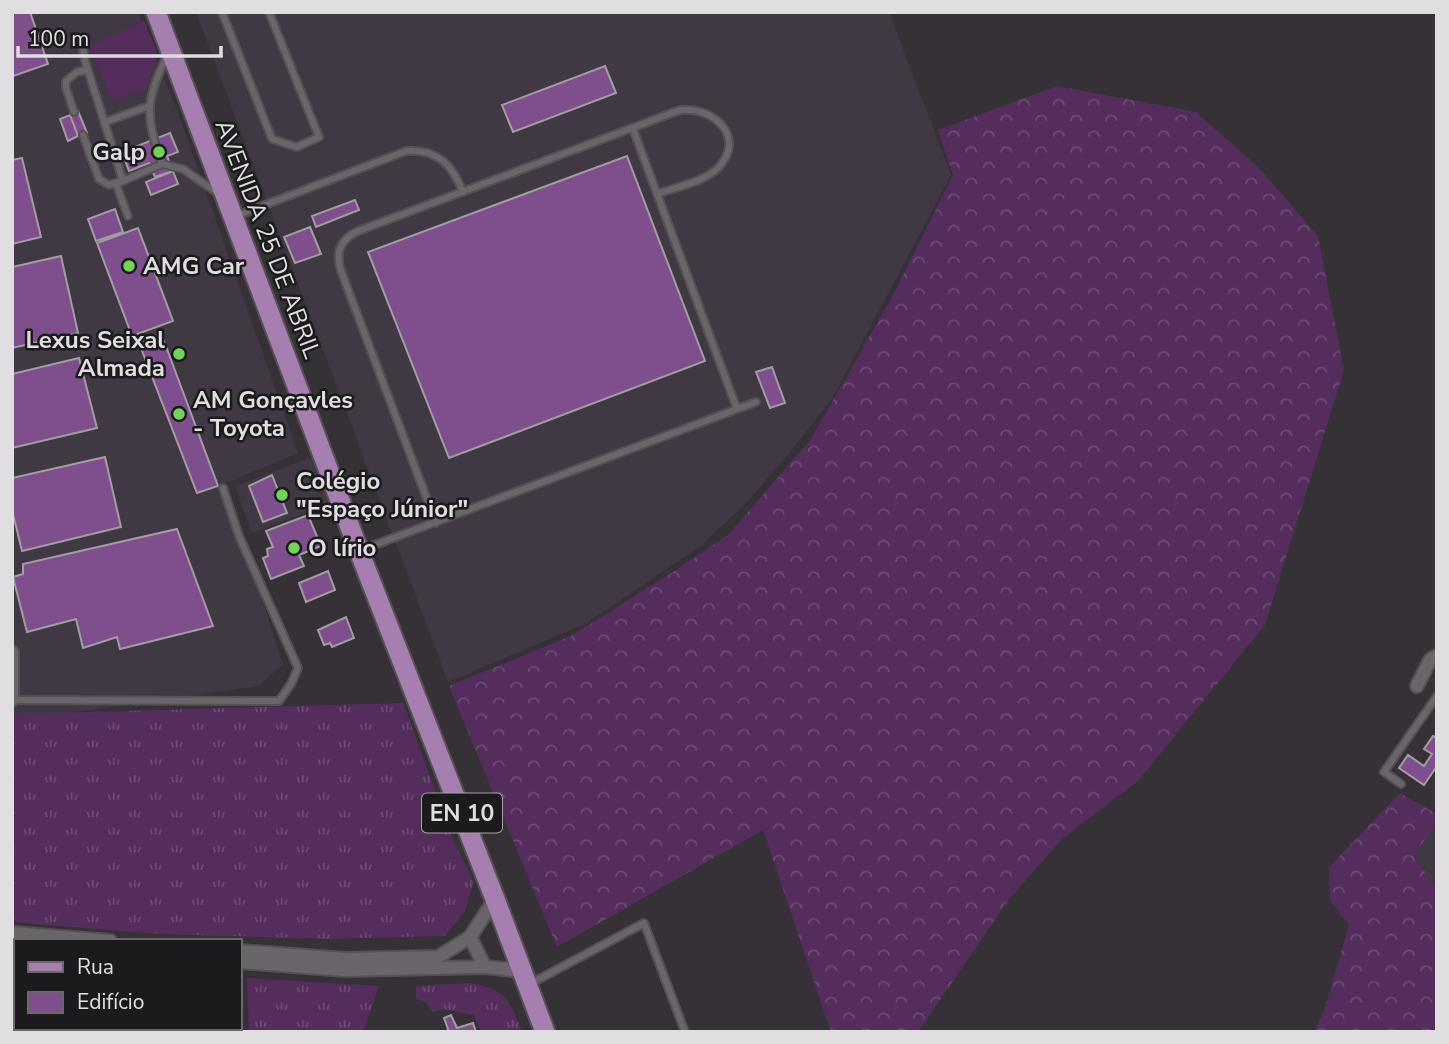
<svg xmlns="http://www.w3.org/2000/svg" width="1449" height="1044" font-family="'Nunito Sans',sans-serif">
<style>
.built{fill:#403842}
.grass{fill:url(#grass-tufts)}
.forest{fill:url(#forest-crowns)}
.park{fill:#542d5d}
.building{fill:#7f4e8c;stroke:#a29da3;stroke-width:2}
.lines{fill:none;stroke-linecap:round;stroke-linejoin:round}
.service-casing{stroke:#545054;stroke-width:10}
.minor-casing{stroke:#545054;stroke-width:16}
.primary-casing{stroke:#545054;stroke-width:23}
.service{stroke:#69656a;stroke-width:6}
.minor{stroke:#69656a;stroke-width:12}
.primary{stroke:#a67eb0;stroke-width:19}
.poi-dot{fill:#74d25c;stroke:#1b1a1c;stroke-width:2.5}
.labels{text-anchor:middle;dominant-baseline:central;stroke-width:5;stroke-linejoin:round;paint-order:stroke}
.shield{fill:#1b1a1c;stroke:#a6a3a6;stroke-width:2}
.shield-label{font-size:23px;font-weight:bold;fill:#e1dee1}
.poi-label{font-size:24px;font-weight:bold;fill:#e1dee1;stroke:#1b1a1c;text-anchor:start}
.street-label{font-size:24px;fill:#e1dee1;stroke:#1b1a1c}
</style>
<defs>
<pattern id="grass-tufts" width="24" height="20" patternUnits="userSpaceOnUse" patternTransform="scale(1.75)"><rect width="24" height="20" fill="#542d5d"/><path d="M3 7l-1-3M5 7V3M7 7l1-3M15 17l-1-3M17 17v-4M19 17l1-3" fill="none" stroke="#6c4b74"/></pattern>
<pattern id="forest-crowns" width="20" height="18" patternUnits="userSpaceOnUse" patternTransform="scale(1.75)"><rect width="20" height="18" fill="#542d5d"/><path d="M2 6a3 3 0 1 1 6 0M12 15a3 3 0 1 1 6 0" fill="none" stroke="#6c4b74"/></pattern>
</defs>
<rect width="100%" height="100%" fill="#353136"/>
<path class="built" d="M12 12H138L181 121 298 453 224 484 283 664 259 686 12 721Z
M196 12H889L951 175 832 399 791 451 748 501 702 545 587 623 448 682Z
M312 457 330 503 252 533 235 486Z
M1437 822V889L1414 856Z"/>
<path class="grass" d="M403 703 452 837 474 882 465 911 445 936 330 939 158 934 12 922V719L16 714Z
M247 978 379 986 363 1032H249Z
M469 983C505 988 510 1000 522 1032H481L474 1015 443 1009 433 1012 426 1002 416 999V986Z"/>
<path class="forest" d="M1057 86 1196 112 1260 169 1318 236 1344 370 1265 625 1138 781 1063 838 1010 898 918 1032H831L763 830 557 947 449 686 571 636 676 570 729 534 811 439 892 297 953 175 938 130Z
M1400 793 1437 814V822L1414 856 1437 889V1032H1314L1324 1011 1349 925 1330 901 1329 867Z"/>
<path class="park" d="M144 20 157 53 147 89 112 101 90 46Z
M16 999V1028H180L183 1032H12V1002Z"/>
<path class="building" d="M12 12H30L48 64 13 76Z
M605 66 616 93 513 132 502 105Z
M78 111 87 133 78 136 70 115Z
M70 115 78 136 68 141 60 119Z
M170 133 178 152 167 156 173 171 155 177 149 163 129 171 122 152Z
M627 156 705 361 449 458 368 252Z
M22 158 41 237 12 244V160Z
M173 171 178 184 151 195 146 182Z
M355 200 359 210 316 227 312 216Z
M115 209 123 232 96 241 88 219Z
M310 227 321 254 295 263 284 237Z
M138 228 173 321 132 336 97 243Z
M61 256 78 333 12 348V267Z
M161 333 218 486 197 493 139 343Z
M79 358 97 428 12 448V374Z
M772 367 785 403 770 408 756 372Z
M105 457 121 527 22 551 12 510V478Z
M272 475 287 513 263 522 249 486Z
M308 515 321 546 299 555 304 566 271 579 263 558 268 556 267 549 273 547 266 531Z
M177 529 213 626 120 649 117 637 83 648 76 619 27 632 13 577 23 574V564Z
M328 571 335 590 306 602 299 583Z
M346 617 354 638 332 647 330 643 324 645 318 630Z
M1433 736 1437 738V766L1424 785 1399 768 1408 755 1424 766 1432 754 1424 749Z
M451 1015 457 1028 473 1023 476 1032H446L448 1029 444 1018Z"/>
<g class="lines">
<g class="service-casing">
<path id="service" d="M222 12 272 139 297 147 319 137 269 12
M82 42 85 61 123 181 162 164
M168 54C145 100 145 116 162 164L183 169 219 194
M74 112 66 88V81L77 72 88 70
M105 122 149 106
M633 129 737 409
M83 135 99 179 109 185 123 181
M116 184 128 216
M236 216 406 151C437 149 452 164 463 192
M436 523 341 271C335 252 341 239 358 231L680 110C714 106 747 138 718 168 704 182 676 187 657 194
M361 550 756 402
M12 700 279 701 291 684 298 668 239 536 223 488
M1401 784 1384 772 1437 696
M530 984 644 923 685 1032"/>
</g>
<g class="minor-casing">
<path id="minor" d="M12 652V700
M1417 686 1430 660 1437 656
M12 933 110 941
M470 937 485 967
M12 945 16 946
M240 951 345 959 438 957 470 937 495 899
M240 962 345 970 485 967 523 971"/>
</g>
<g class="primary-casing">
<path id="primary" d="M156 12 359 551 495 899 545 1032"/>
</g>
<use href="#service" class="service"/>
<use href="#minor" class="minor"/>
<use href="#primary" class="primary"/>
</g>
<g class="poi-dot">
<circle cx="159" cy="152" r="7"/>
<circle cx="129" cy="266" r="7"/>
<circle cx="179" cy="354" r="7"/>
<circle cx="179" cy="414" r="7"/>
<circle cx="282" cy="495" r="7"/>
<circle cx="294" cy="548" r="7"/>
</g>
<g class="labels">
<rect class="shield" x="422" y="793.5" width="80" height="39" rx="5"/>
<g class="shield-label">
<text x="462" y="813">EN 10</text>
</g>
<g class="poi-label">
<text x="145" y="152" text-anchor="end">Galp</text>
<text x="143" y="266">AMG Car</text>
<text x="165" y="340" text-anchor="end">Lexus Seixal<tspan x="165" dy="28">Almada</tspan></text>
<text x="193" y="400">AM Gonçavles<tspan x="193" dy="28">- Toyota</tspan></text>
<text x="296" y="481">Colégio<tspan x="296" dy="28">"Espaço Júnior"</tspan></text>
<text x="308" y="548">O lírio</text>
</g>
<g class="street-label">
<text transform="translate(268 239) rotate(69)">AVENIDA 25 DE ABRIL</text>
</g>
</g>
<rect width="1449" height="1044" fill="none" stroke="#e1dee1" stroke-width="28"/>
<rect x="14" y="939" width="228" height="91" fill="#1b1a1c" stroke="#6a686b" stroke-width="2"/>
<rect x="28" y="962" width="35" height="10" fill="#a67eb0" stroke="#6a686b" stroke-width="2"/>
<text x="77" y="974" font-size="21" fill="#e1dee1">Rua</text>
<rect x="28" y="992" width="35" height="21" fill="#7f4e8c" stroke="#6a686b" stroke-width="2"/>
<text x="77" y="1009" font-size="21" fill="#e1dee1">Edifício</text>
<path d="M18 46v10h203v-10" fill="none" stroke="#e1dee1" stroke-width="3.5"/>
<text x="28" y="46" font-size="21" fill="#e1dee1" stroke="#1b1a1c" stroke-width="5" paint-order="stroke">100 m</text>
</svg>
